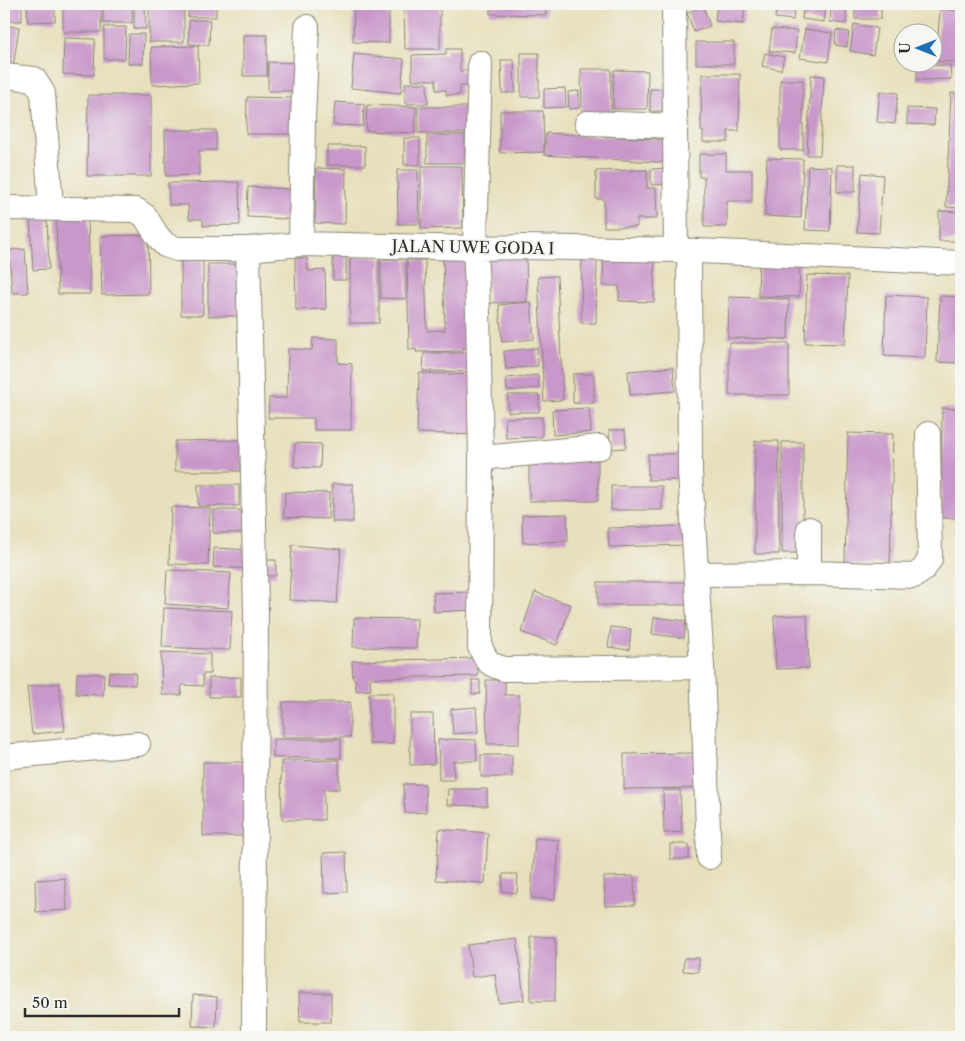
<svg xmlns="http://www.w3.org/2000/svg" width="965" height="1041" font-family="'Libre Caslon Text',serif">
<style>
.building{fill:#c998ca}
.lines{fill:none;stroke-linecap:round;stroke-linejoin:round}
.minor-casing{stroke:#898674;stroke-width:26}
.minor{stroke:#fff;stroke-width:24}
.labels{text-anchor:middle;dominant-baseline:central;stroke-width:4;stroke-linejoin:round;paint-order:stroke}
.street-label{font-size:16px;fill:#2b2b2b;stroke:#f6f6f2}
</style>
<rect width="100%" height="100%" fill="#f6f6f2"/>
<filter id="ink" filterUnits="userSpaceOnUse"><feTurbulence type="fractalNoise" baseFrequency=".02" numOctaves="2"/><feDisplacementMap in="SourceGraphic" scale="10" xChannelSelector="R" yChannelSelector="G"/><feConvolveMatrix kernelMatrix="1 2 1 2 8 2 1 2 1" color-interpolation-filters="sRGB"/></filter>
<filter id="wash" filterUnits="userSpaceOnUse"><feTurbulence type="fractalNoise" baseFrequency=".0096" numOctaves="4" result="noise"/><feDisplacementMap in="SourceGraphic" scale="20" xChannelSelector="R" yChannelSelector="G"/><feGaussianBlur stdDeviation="1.12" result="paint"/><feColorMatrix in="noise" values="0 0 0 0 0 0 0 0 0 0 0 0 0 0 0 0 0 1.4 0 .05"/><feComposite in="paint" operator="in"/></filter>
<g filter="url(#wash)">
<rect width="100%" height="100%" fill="#e7e0bc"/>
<g id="blocks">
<path class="building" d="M4 4H22V21H4Z
M63 4H101V32H63Z
M103 4H132V23H103Z
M134 4H145L146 29H134Z
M149 4H184V42H149Z
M188 4H216V17H188Z
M354 4 389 5V43L353 42Z
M404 4H440V49H405Z
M490 4H546V15L490 14Z
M717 4H745L743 24 715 21Z
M777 4H795L793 20 775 18Z
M804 4H826L824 22 802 19Z
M831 4H847L846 24 830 22Z
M855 4H881V19H855Z
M27 5H55V21L28 22Z
M703 6 710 26 694 32 687 13Z
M940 9 961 11V63L936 61Z
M189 20H210L209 45 189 44Z
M854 24 877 28 873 55 850 51Z
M4 25 19 27 13 68 4 67Z
M104 27H126L125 59H104Z
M772 29 797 31 795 53 769 51Z
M805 29 832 33 828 62 800 58Z
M836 30 849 32 847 47 835 45Z
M129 34H144L143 64H128Z
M243 35H267V76H243Z
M64 38 95 39 94 75 63 74Z
M696 42H734V64H696Z
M198 46 199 83 152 85 151 47Z
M446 49H460V71H469V86H460V95H446V90H436V80H412V55L446 54Z
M521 53H539V97H521Z
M765 53 784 57 781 70 762 66Z
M354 54 404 59 401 93 351 88Z
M501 60H514L515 93H502Z
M268 62 300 63V91H268Z
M950 65 951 79 917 80V66Z
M581 69H611V113H582Z
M614 70 648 71 647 109H613Z
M702 74H740L739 131H728V142H703V131H701Z
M811 75 824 76 820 155H807Z
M780 80H803V150H780Z
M405 83H427L428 104H405Z
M565 88 566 107 544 108V89Z
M650 89H670V111H650Z
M579 91V108L569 109 568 92Z
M880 91 898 93 895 124 877 122Z
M951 93H961V208L946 207Z
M88 95H151V176H87Z
M247 97 293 98 292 134H246Z
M335 102 364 104 363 126 333 125Z
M367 105 416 107 415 133 366 131Z
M418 107H477V133H418Z
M907 108 935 109 934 125 907 124Z
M500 111H543L544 152 500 153Z
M165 130H216V150H199V175L166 176Z
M546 133 674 140 672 163 544 155Z
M427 135H465V163H427Z
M4 137H8V181H4Z
M404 138H420V165H404Z
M327 146H365V165H327Z
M699 154H726V170H752V201H727V227H704V177H699Z
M767 158 803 159 801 218 765 216Z
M837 165H855V192H837Z
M421 166H462L463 228 421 229Z
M808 166 832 167 830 231 805 230Z
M316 168 346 169 345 224 315 223Z
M670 168 671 184 651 185V169Z
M397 170H418L419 224H398Z
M647 170V188H656L657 219H637V227H604V199H596V171Z
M862 173 883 175 879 233 857 232Z
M239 182 240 225 203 226V219H189L188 205H169L168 183Z
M248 187 290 189 289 219 247 217Z
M939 211 961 212V241H939Z
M88 215 90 294H58L56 216Z
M47 218 49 269 33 270 30 219Z
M148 235 149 294 102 295 100 236Z
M25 249 28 293H12L9 250Z
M604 250 655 251 654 302 619 301V286H603Z
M487 251H526L527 302 488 303Z
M333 253H346V280H333Z
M443 254H466L469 348H463V351L416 352V349L409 350 407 260H425L427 331 445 330Z
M582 256H597L596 323H581Z
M350 257H379V323H350Z
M295 258H307L308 271 325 270 326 309 296 310Z
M381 259H406V299L381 298Z
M759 259 800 260 799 297 758 296Z
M181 260H203V315H181Z
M208 264H239V316H208Z
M807 275 848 276 845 344 805 343Z
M557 276 563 400 544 401 538 277Z
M886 295 927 297 925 358 884 356Z
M940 296 961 297V363L937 362Z
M729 297 789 299 788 339 728 338Z
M531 302 534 339 502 342 499 305Z
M313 338 338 339V363L352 364 351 430H314V418H268L269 398H287L288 349 312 350Z
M729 343H789V395H729Z
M537 348 538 366 506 369 504 351Z
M424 353H474L473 372 423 371Z
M673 367 675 391 630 395 628 371Z
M419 373 479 375 477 435 417 433Z
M573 374H594V403H573Z
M538 375 539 388 507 391 506 378Z
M508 395H539V412H508Z
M589 408 591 432 553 435 552 410Z
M942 408 961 409V518H941Z
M542 417V437L506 438 505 418Z
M609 430H625L626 448 610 449Z
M848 433 893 434 890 565H845Z
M241 440V471H175V441Z
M755 441H779V554H755Z
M782 442H803V553H782Z
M295 443 321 444 320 468 294 467Z
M648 454H683V480H648Z
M529 460H598V501H529Z
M332 484H353V522H332Z
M198 485H239V506H198Z
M611 486H662V510H611Z
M285 492 329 493 328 519 284 517Z
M171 507 210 508 208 565 169 564Z
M213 510H252V533H213Z
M567 514 568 541 523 543 522 515Z
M686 526 687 545 609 547 608 528Z
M292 545 341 549 337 603 289 600Z
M214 548 252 550 251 569 213 567Z
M261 560H276V576H261Z
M167 570 231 573 228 608 165 604Z
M598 582H687V605H598Z
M471 592 472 610 434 612 433 593Z
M535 592 571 605 557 645 521 632Z
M164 608 232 611 230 650 162 647Z
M807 615 809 668 776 669 774 616Z
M654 617 686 621 684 638 652 634Z
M354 618 417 619 416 648 353 647Z
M611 627 631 629 629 650 608 647Z
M161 652 210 654V674H203V686L182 685 181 695H162Z
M478 658V676L370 678 371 690 356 691 355 679H353L352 661Z
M109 672 136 673 135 685 108 684Z
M77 673 104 674 103 695 76 694Z
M241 677V697H209V678Z
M472 680H480V694H472Z
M486 680H505V695H519V744H487Z
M59 683 65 731 32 734 27 687Z
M369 693H393V744H369Z
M283 702H350V737H283Z
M476 707 478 732 453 734 451 709Z
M410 714H433L434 764 410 765Z
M273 739H341V758H273Z
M453 739 476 740 477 761H453L454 780H439L438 740Z
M696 753 697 788 624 789V754Z
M481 755H512V777H481Z
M339 760V789H324V820H282L281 761Z
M203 762H247V836H203Z
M403 784H425L426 812 405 813Z
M448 789H487V806L447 805Z
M663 790H680L682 832 664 833Z
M439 829 488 833 485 883 436 880Z
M535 838 559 840 555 900 531 898Z
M670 844H689V859H670Z
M346 852 347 892 324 893 323 853Z
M503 874H518L517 893 502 891Z
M634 876 635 905 605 906 604 877Z
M65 878 67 910 36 912 35 880Z
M531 937H556L555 1001H531Z
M517 939 524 1000 499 1003 495 974 472 977 468 945Z
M684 958H699L698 972 683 971Z
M299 993H331V1022H300Z
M193 995 217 997 216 1027 192 1026Z"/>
</g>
</g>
<g filter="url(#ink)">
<use href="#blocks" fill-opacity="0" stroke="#898674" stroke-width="1"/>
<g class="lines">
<g class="minor-casing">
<path id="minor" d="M674 4 676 250
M480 63 475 248 478 312 481 458 480 647C487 662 489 665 505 669L702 667
M4 76 34 79 43 93 51 208
M587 123 676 126
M4 208 136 210 145 216 156 234 165 245 177 249H248L301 244 475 248 523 247 676 250 961 263
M301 244 303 118 307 27
M248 249 256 611 254 1037
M689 251 690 472 702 667 709 857
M481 458 600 447
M809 573V529
M697 574 809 573 914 576 923 570 930 559 928 434
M4 757 138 744"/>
</g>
<use href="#minor" class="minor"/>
</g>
</g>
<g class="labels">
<g class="street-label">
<text transform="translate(473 247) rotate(1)">JALAN UWE GODA I</text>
</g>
</g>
<rect width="965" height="1041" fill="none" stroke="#f6f6f2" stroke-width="20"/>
<g transform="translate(918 48) rotate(270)"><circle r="24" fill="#f6f6f2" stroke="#a5a5a2"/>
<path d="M0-4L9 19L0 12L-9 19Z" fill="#1f6fb2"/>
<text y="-8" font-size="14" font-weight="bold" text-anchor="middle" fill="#2b2b2b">U</text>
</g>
<path d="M25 1008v8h154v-8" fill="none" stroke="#2b2b2b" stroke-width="2.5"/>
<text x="32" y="1008" font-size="15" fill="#2b2b2b" stroke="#f6f6f2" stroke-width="4" paint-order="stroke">50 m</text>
</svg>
